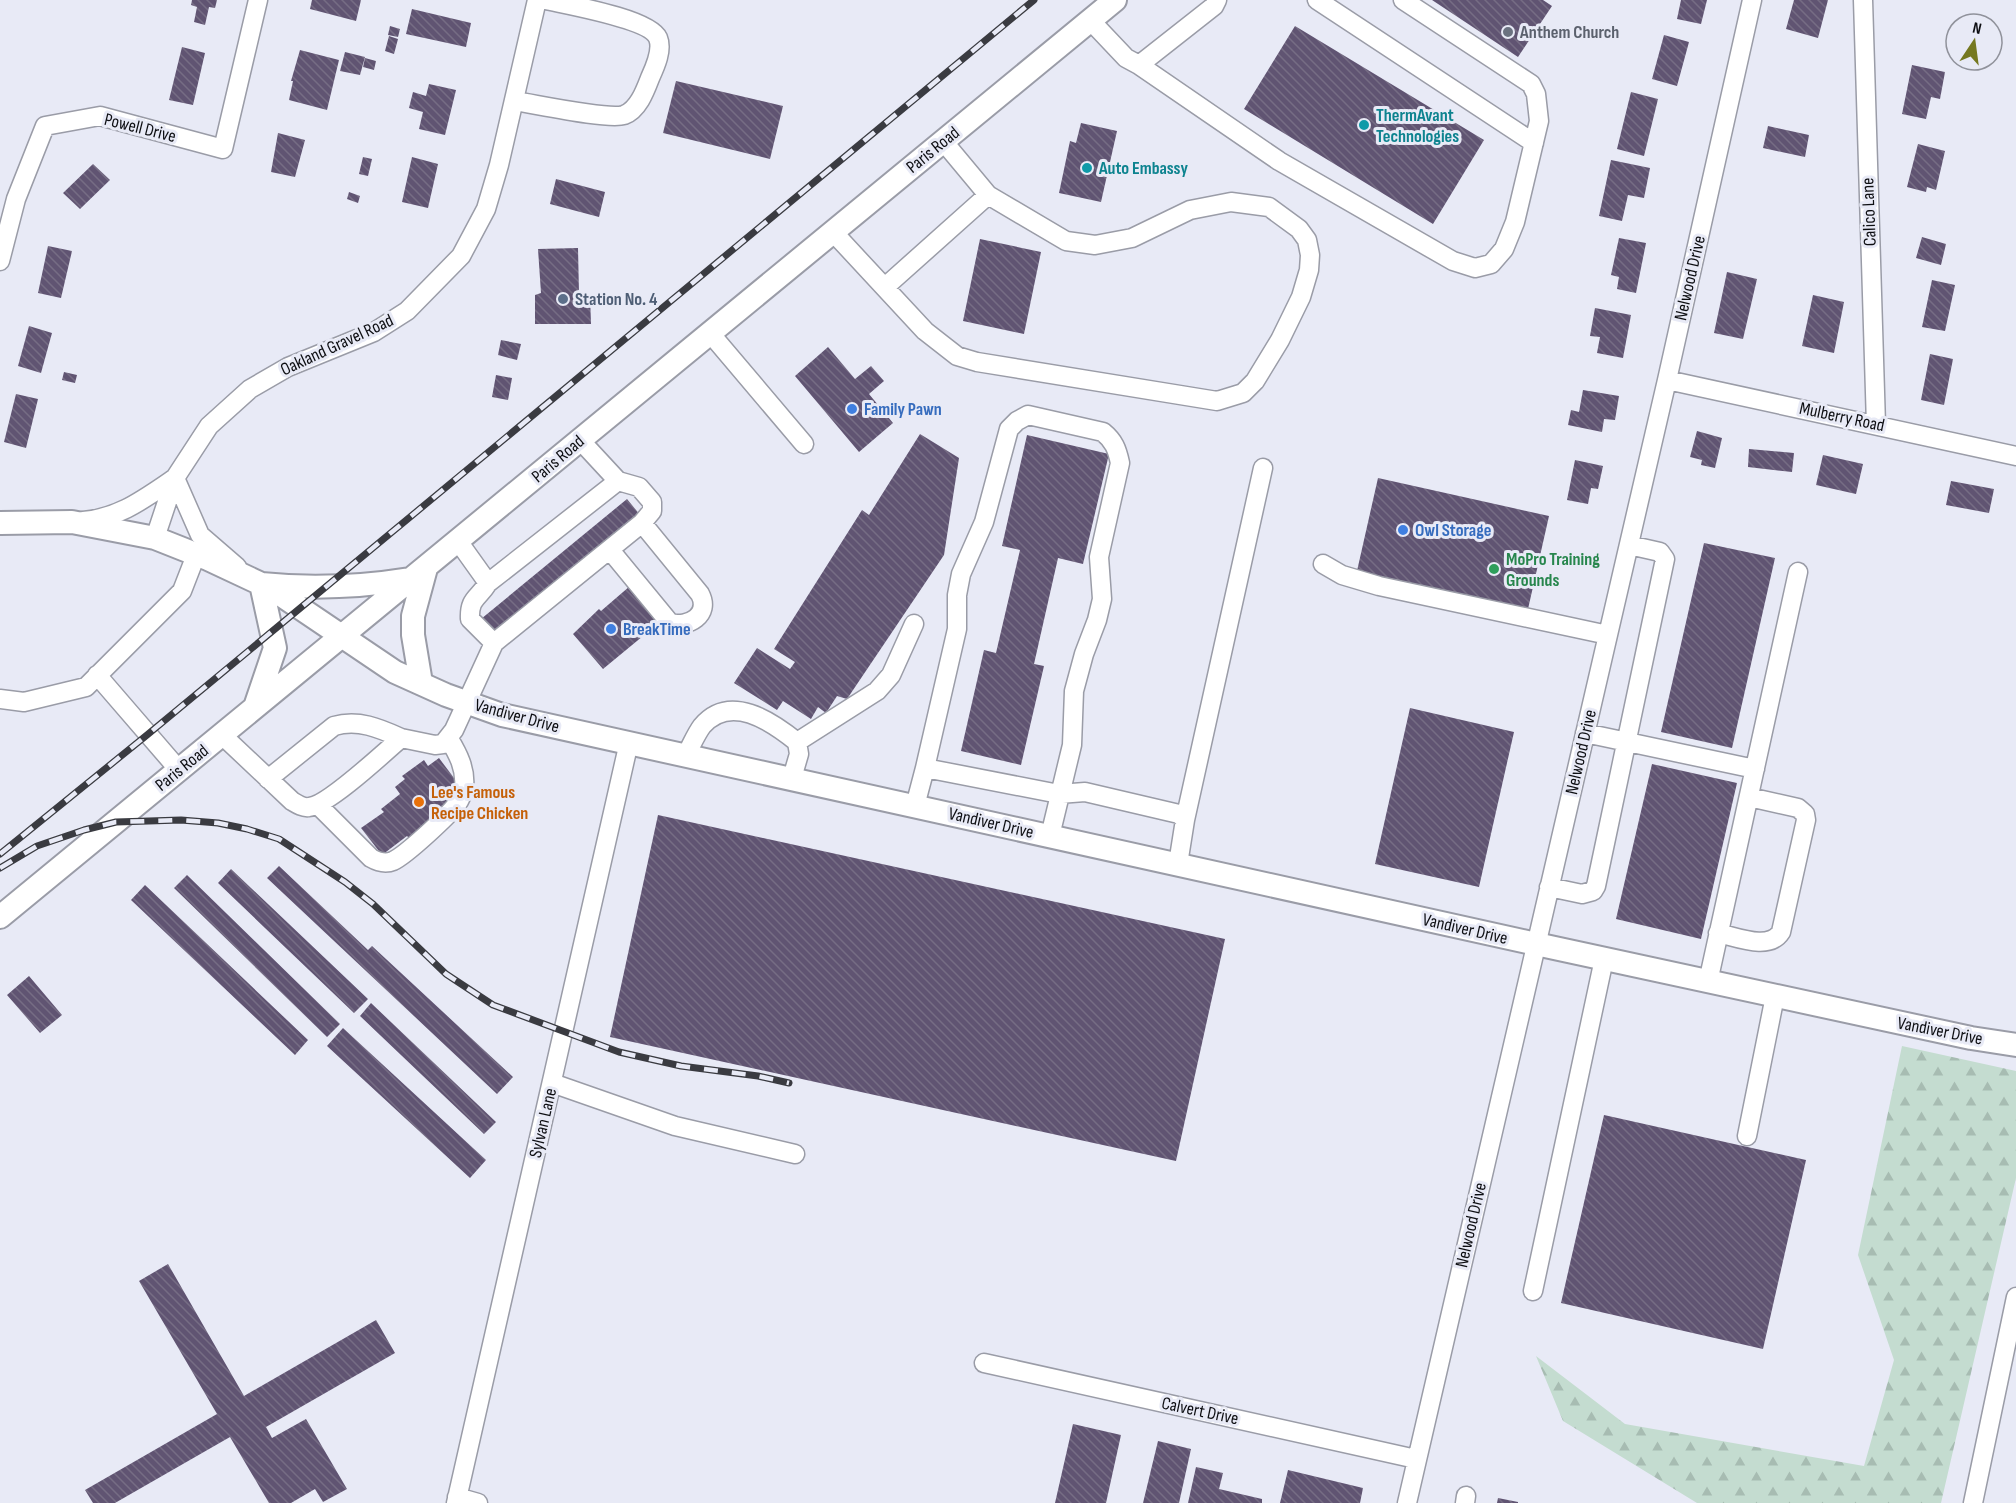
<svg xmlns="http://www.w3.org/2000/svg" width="2016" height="1503" font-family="'Sofia Sans Condensed',sans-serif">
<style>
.forest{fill:url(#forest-firs)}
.building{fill:url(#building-back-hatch)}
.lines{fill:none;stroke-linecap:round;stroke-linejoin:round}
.minor-casing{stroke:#9a9ca7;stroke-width:21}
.major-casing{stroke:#9a9ca7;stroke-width:26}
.minor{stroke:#fff;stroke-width:18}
.major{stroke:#fff;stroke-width:22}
.rail-casing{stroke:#3a3b41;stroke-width:7}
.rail{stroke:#e8eaf6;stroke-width:4.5;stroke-dasharray:14;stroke-linecap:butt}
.worship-dot{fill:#6b7280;stroke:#e8eaf6;stroke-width:2}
.culture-dot{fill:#0f9aa8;stroke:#e8eaf6;stroke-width:2}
.service-dot{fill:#5c6f8a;stroke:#e8eaf6;stroke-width:2}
.shop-dot{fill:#3f7fe0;stroke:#e8eaf6;stroke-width:2}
.leisure-dot{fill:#2e9e5b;stroke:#e8eaf6;stroke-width:2}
.food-dot{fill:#e8710a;stroke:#e8eaf6;stroke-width:2}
.labels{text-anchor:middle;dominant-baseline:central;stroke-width:6;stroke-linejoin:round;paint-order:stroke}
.worship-label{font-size:18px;font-weight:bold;fill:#5b616d;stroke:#e8eaf6;text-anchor:start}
.culture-label{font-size:18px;font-weight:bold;fill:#0d838f;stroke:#e8eaf6;text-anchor:start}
.street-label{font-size:18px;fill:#0d0e12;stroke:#e8eaf6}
.service-label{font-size:18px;font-weight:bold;fill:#4e5e75;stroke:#e8eaf6;text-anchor:start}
.shop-label{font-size:18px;font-weight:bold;fill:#366cbe;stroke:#e8eaf6;text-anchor:start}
.leisure-label{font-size:18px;font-weight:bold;fill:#27864d;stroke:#e8eaf6;text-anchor:start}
.food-label{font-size:18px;font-weight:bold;fill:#c56008;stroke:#e8eaf6;text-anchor:start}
</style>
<defs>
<pattern id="forest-firs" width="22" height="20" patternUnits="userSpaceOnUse" patternTransform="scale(1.5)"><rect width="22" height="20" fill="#c4dcd0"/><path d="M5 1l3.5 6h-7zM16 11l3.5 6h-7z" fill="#a7bcb2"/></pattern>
<pattern id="building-back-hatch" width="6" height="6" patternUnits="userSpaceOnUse" patternTransform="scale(1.5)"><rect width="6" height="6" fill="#605472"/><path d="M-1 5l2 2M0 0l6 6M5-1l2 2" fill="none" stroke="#766d84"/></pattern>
</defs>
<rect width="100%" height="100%" fill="#e8eaf6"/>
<path class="forest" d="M1902 1046 2016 1071V1178L1941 1503H1697L1563 1421 1536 1356 1625 1424 1864 1466 1894 1360 1858 1255Z"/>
<path class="building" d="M192 0H217L215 8 209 7 205 25 194 22 197 7 191 5Z
M312 0H361L356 21 310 9Z
M1432 0H1543L1552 6 1518 57Z
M1681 0H1707L1701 24 1677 19Z
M1794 0H1828L1818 38 1786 29Z
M412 9 471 23 466 47 406 34Z
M390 26 400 29 398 37 388 35Z
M1295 26 1484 140 1433 224 1244 109Z
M1664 35 1689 42 1677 86 1652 79Z
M389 36 398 39 394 54 385 51Z
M182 47 205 53 193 105 169 100Z
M300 50 339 60 327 110 289 100 293 81H291Z
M345 52 365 57 360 75 340 71Z
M365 58 376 61 374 70 363 67Z
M1912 65 1945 72 1940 99 1931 97 1926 119 1902 114Z
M676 81 783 106 770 159 663 133Z
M429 84 456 90 445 135 419 129 423 112 409 108 413 92 426 96Z
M1631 92 1658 99 1644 156 1617 149Z
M1081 123 1117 131 1101 202 1059 193 1070 141 1076 143Z
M1768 126 1809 135 1805 157 1763 148Z
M278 133 305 140 295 177 271 172Z
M1918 144 1945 151 1936 190 1927 187 1926 192 1907 187Z
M363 157 372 159 368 176 359 174Z
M412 157 438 164 428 208 402 202Z
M1611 160 1650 168 1644 198 1628 195 1622 221 1599 216Z
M93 164 110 180 80 209 63 193Z
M556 179 605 192 599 217 550 204Z
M349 192 360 196 358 203 347 199Z
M1922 237 1946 244 1941 265 1916 258Z
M1619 238 1646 243 1636 293 1617 289 1619 277 1611 275Z
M980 239 1041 252 1024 334 963 321Z
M48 246 72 251 61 298 38 293Z
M578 248 579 293 590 295 591 324H535V295L541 293 538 249Z
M1727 272 1757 279 1743 339 1714 333Z
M1932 280 1955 285 1945 331 1922 327Z
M1813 295 1844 302 1834 353 1802 346Z
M1595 308 1631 315 1623 358 1597 353 1600 337 1590 336Z
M29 326 52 333 41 373 18 366Z
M501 340 521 344 517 360 498 355Z
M828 347 855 379 871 366 884 381 869 394 893 423 859 452 795 376Z
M1930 354 1953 359 1944 405 1921 400Z
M64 372 77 375 75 383 62 380Z
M496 375 512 378 508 400 492 397Z
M1583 390 1619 396 1615 420 1604 419 1602 432 1568 425 1571 410 1579 412Z
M16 394 38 399 26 448 4 442Z
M1697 431 1722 438 1715 468 1701 465 1702 460 1690 457Z
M920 434 959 458 944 555 847 699 837 696 826 713 818 707 811 719 783 701 777 710 734 683 757 648 790 669 795 662 774 649 862 510 869 515Z
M1027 435 1109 454 1083 564 1058 558 1034 664 1044 666 1021 765 961 751 984 650 996 653 1020 550 1002 546Z
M1749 449 1794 453 1792 472 1748 467Z
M1823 455 1863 464 1856 494 1816 485Z
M1575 460 1603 466 1598 489 1591 488 1588 504 1567 500Z
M1378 478 1549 516 1528 609 1357 571Z
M1951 481 1994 489 1989 513 1946 505Z
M627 499 641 516 495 636 481 619Z
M1704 543 1775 558 1732 748 1661 732Z
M630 586 660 622 603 669 573 634 599 609 601 611Z
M1410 708 1514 732 1479 887 1375 864Z
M439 758 463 790 436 810 440 813 409 838 407 836 382 855 361 828 384 812 381 809 400 794 395 787 405 779 402 776 424 760 428 766Z
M1652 764 1737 783 1701 939 1616 919Z
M658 815 1225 939 1176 1161 610 1037Z
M279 866 368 950 372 946 513 1077 497 1094 267 878Z
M231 869 368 999 354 1013 218 883Z
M187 875 340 1024 327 1037 174 888Z
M145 885 308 1040 295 1055 131 900Z
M29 976 62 1015 40 1033 7 995Z
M371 1003 496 1122 484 1134 360 1016Z
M343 1028 486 1160 470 1178 327 1046Z
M1604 1115 1806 1160 1763 1349 1561 1303Z
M168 1264 244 1396 376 1320 395 1353 266 1427 272 1438 306 1419 347 1489 323 1502 315 1489 291 1503H269L230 1437 115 1503H93L85 1490 217 1414 139 1281Z
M1073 1424 1121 1435 1106 1503H1055Z
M1158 1441 1191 1449 1179 1503H1143Z
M1196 1467 1223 1473 1219 1489 1262 1499V1503H1188Z
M1288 1470 1363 1488 1360 1503H1280Z
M1498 1498 1518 1502V1503H1497Z"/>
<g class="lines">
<g class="minor-casing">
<path id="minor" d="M1317 0 1534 143
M1863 0 1876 425
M1090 20 1126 58 1139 65 1214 6 1217 0
M1139 65 1279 161 1453 261 1475 268 1491 264 1504 249 1515 222 1539 121 1536 94 1531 84 1403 0
M514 101C535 104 608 120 624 115 638 110 645 91 650 78 655 67 663 50 658 38 650 19 568 5 546 0
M833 232 925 331 957 356 977 362 1217 401 1243 393 1255 381 1280 340 1301 297 1309 270 1310 255 1307 240 1299 229 1269 207 1231 202 1190 210 1132 238 1095 245 1066 241 988 195 943 141
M0 261 16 199 45 126 100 116 223 149 258 0
M885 287 988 195
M710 333 804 444
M1667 380 2016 456
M175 478 200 535 237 567
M83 521C120 518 145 498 175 478
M155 538 175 478 209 426 250 389 288 367 374 332 407 311 461 256 486 209 499 165 537 0
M458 541 488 583C478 599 469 598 470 619L494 643
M610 550 670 623C688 628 711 615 700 594L642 523
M1323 564 1342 575 1379 586 1608 635
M488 583 618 481
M97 675 179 770
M0 699 24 702 86 687 182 591 196 555
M1585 733 1755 769
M222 735 292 801C297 804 303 808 309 807 327 806 385 752 401 738L435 745 443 744 454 730 494 643 642 523 652 511V502L639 487 618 481 580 440
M797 742 877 691 891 675 914 624
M686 755C691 746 696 734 702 726 730 693 771 721 797 742L799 754 792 778
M925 768 957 629V595L961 574 984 522 1009 429 1017 421 1028 415 1103 432C1114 441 1117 449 1120 463L1099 557 1102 599 1097 620 1084 654 1074 691 1072 745 1050 836
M268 779 334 726C358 719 379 728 401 738
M318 805 371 858C378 862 386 864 393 861 406 855 448 816 457 804 460 800 463 792 464 787 466 769 458 754 449 739
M915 806 925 768 1059 794 1085 792 1179 814 1185 820 1178 864
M1185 820 1263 468
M1549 887 1582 894 1593 891 1596 886 1665 559 1660 552 1629 545
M1718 933C1737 937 1769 951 1781 932L1806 820 1805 814 1798 808 1749 797
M1708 982 1798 572
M552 1083 675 1126 795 1154
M1747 1136 1775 996
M1533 1291 1604 959
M984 1363 1416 1459
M457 1497 478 1503
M456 1503 629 742
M1407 1503 1667 380 1752 0
M1465 1503 1466 1496
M1973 1503 2016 1297"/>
</g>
<g class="major-casing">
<path id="major" d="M0 523 72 522 155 538 208 559 272 589 395 672 446 695 502 715 1536 944 1971 1038 2016 1045
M421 683 413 635V616L426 568
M255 707 275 648 261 584C311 589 360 587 410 579
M0 917 1115 0"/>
</g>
<use href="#minor" class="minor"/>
<use href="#major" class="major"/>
<g class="rail-casing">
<path id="rail" d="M0 854 147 735 1034 0
M0 868 37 846 84 830 116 822 181 820 218 823 247 829 279 839 345 882 373 904 446 974 493 1005 619 1052 681 1066 758 1076 789 1083"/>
</g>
<use href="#rail" class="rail"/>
</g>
<circle class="worship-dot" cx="1508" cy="32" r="6"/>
<g class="culture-dot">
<circle cx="1364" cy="125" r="6"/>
<circle cx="1087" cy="168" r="6"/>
</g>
<circle class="service-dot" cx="563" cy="299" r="6"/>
<g class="shop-dot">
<circle cx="852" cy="409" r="6"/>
<circle cx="1403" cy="530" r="6"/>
<circle cx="611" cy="629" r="6"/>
</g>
<circle class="leisure-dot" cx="1494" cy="569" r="6"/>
<circle class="food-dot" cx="419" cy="802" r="6"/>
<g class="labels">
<g class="worship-label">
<text x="1520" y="32">Anthem Church</text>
</g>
<g class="culture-label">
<text x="1376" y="115">ThermAvant<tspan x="1376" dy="21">Technologies</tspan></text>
<text x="1099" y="168">Auto Embassy</text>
</g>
<g class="street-label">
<text transform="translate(140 128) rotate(14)">Powell Drive</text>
<text transform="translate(933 150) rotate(-39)">Paris Road</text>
<text transform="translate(1869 212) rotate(-92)">Calico Lane</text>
<text transform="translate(1690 278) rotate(-77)">Nelwood Drive</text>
<text transform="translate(337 345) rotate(-25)">Oakland Gravel Road</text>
<text transform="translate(1842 417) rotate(12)">Mulberry Road</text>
<text transform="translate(558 459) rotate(-40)">Paris Road</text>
<text transform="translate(517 716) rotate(15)">Vandiver Drive</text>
<text transform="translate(1581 752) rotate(-77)">Nelwood Drive</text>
<text transform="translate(182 768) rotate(-39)">Paris Road</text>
<text transform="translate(991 823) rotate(13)">Vandiver Drive</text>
<text transform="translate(1465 929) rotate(13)">Vandiver Drive</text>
<text transform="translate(1940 1031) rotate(11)">Vandiver Drive</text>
<text transform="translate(543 1123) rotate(-77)">Sylvan Lane</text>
<text transform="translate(1471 1225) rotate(-77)">Nelwood Drive</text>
<text transform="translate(1200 1411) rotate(12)">Calvert Drive</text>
</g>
<g class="service-label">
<text x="575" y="299">Station No. 4</text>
</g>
<g class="shop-label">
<text x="864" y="409">Family Pawn</text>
<text x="1415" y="530">Owl Storage</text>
<text x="623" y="629">BreakTime</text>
</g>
<g class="leisure-label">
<text x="1506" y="559">MoPro Training<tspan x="1506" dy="21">Grounds</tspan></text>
</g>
<g class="food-label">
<text x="431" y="792">Lee's Famous<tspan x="431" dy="21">Recipe Chicken</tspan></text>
</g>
</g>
<g transform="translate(1974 42) rotate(13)"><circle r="28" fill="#e8eaf6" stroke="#90929b" stroke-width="1.5"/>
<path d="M0-4.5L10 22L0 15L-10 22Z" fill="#757820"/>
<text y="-9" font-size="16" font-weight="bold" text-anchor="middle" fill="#0d0e12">N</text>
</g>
</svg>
